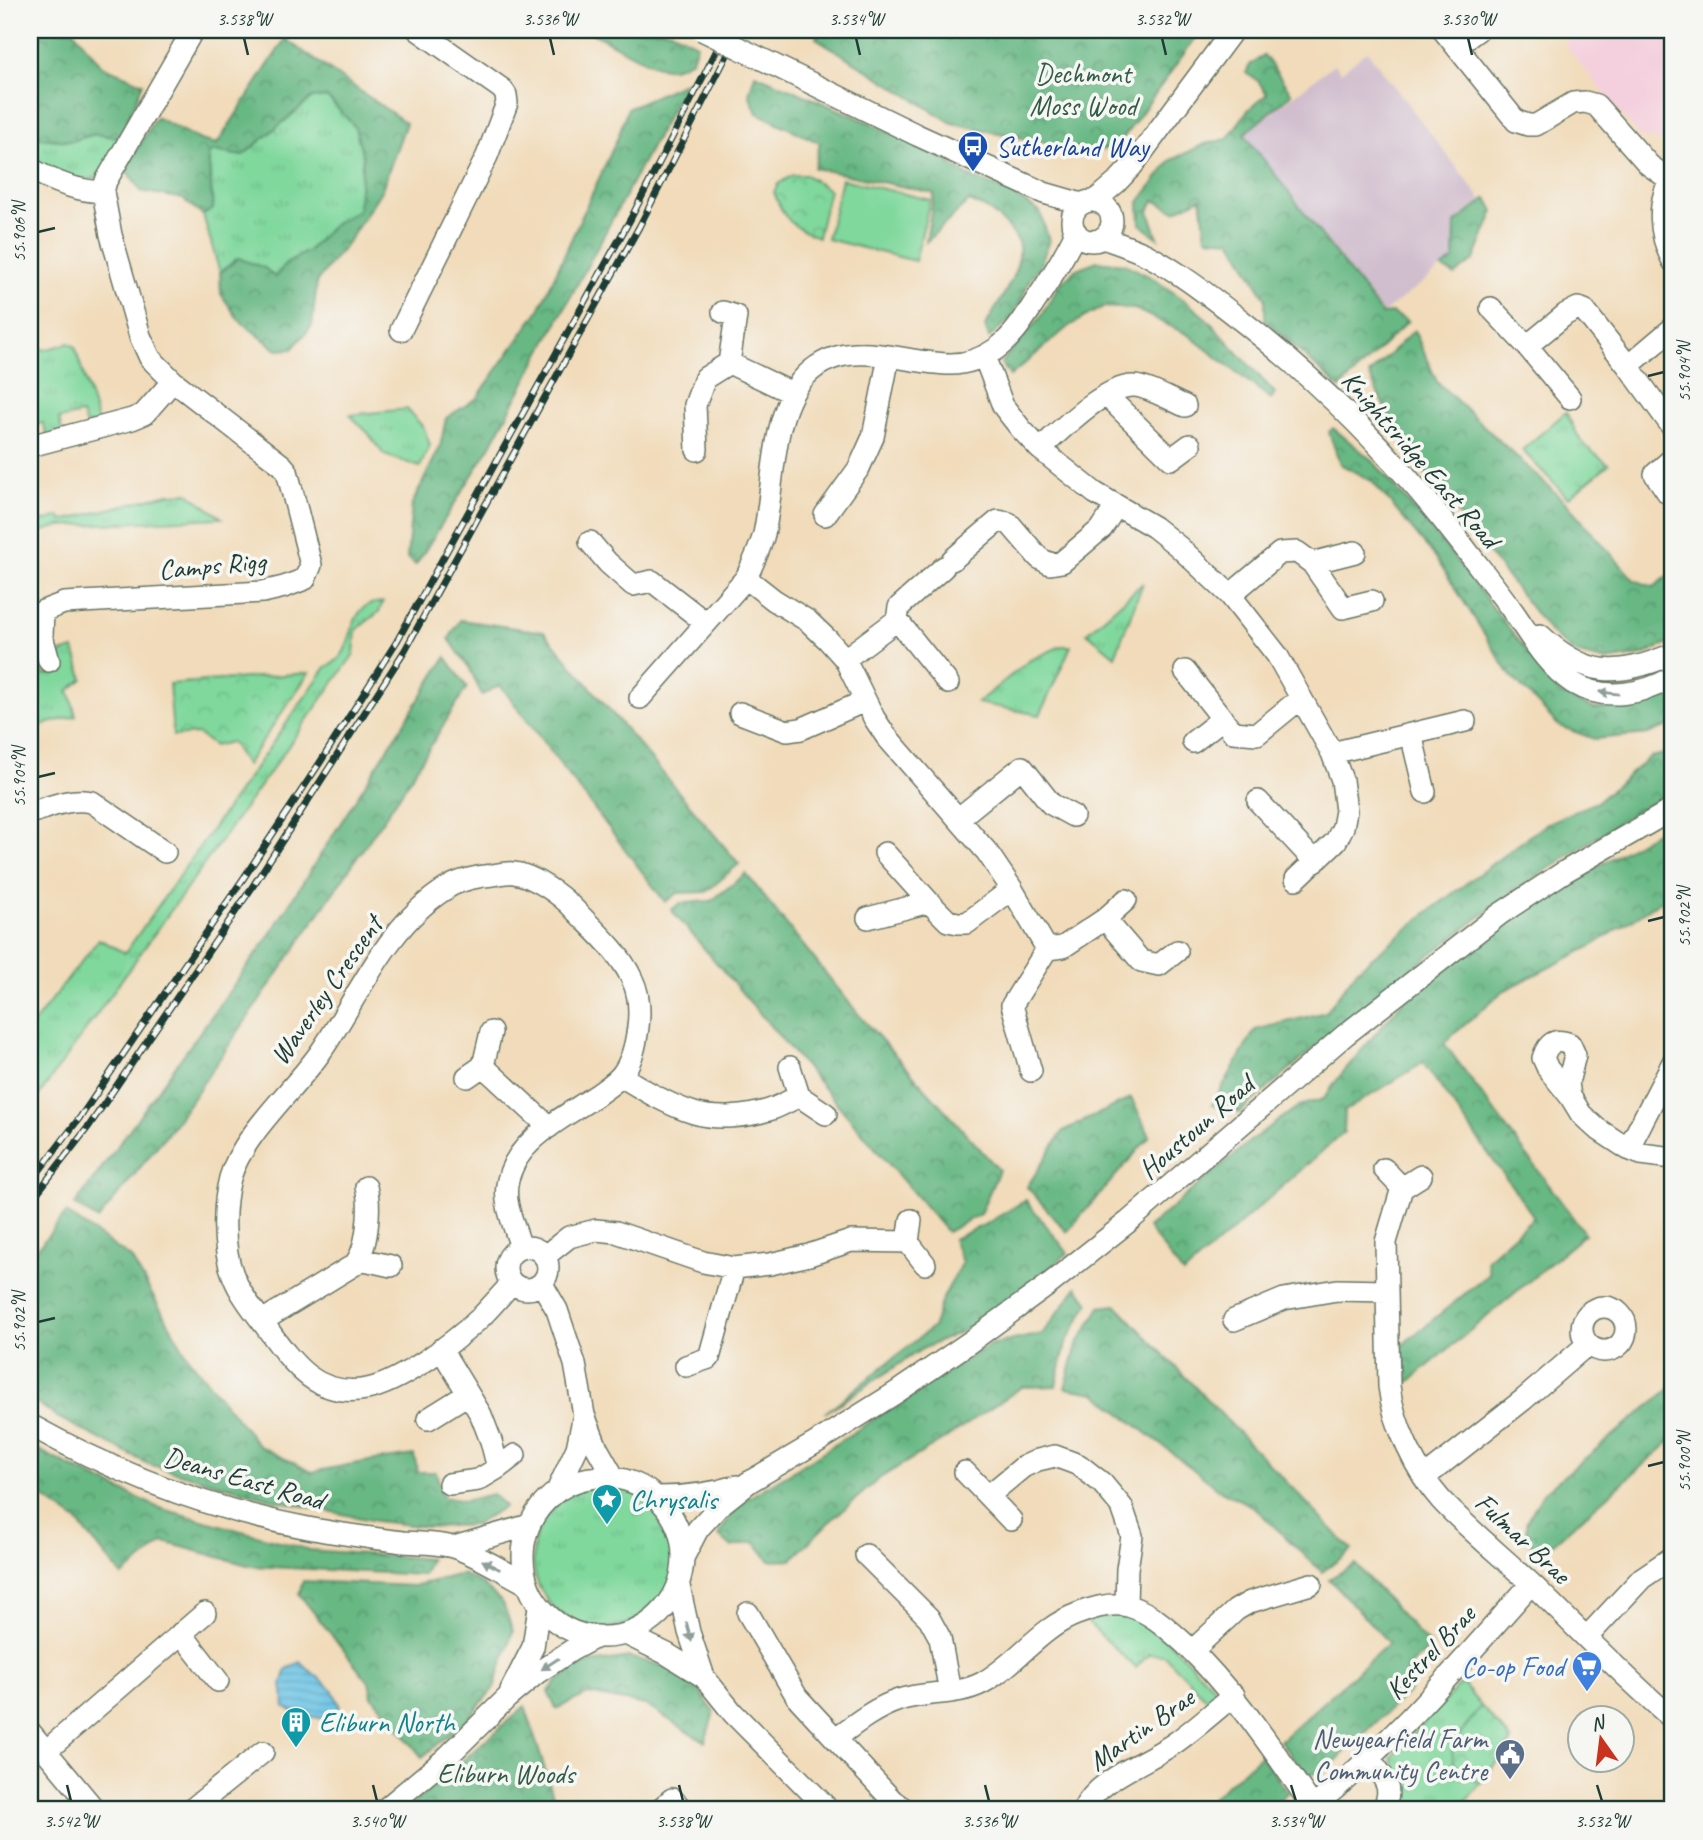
<svg xmlns="http://www.w3.org/2000/svg" width="1703" height="1840" font-family="Caveat,sans-serif">
<style>
.built{fill:#f4cfdd}
.industrial{fill:#d0bdcd}
.grass{fill:url(#grass-tufts);stroke:#508a68;stroke-width:2}
.forest{fill:url(#forest-crowns);stroke:#447a5c;stroke-width:2}
.park{fill:url(#park-crowns);stroke:#508a68;stroke-width:2}
.pitch{fill:#80d89d;stroke:#508a68;stroke-width:2}
.water{fill:url(#water-rules);stroke:#44808c;stroke-width:2}
.lines{fill:none;stroke-linecap:round;stroke-linejoin:round}
.minor-casing{stroke:#687463;stroke-width:24}
.minor{stroke:#fff;stroke-width:21}
.rail-casing{stroke:#1f3d34;stroke-width:7}
.rail{stroke:#f6f6f2;stroke-width:4.5;stroke-dasharray:13;stroke-linecap:butt}
.minor-bridge-casing{stroke:#687463;stroke-width:24;stroke-linecap:butt}
.minor-bridge{stroke:#fff;stroke-width:21}
.oneway{fill:#8f9e9a}
.ticks{fill:none;stroke:#1f3d34;stroke-width:2.5}
.labels{text-anchor:middle;dominant-baseline:central;stroke-width:7;stroke-linejoin:round;paint-order:stroke}
.park-label{font-size:28px;fill:#325c49;stroke:#f6f6f2}
.transit-label{font-size:28px;fill:#164399;stroke:#f6f6f2;text-anchor:start}
.street-label{font-size:28px;fill:#1f3d34;stroke:#f6f6f2}
.culture-label{font-size:28px;fill:#0d838f;stroke:#f6f6f2;text-anchor:start}
.shop-label{font-size:28px;fill:#366cbe;stroke:#f6f6f2;text-anchor:end}
.service-label{font-size:28px;fill:#4e5e75;stroke:#f6f6f2;text-anchor:end}
.neatline{fill:none;stroke:#1f3d34;stroke-width:2.5}
.ticks-label{font-size:18px;text-anchor:middle;fill:#1f3d34}
</style>
<defs>
<pattern id="grass-tufts" width="24" height="20" patternUnits="userSpaceOnUse" patternTransform="scale(1.75)"><rect width="24" height="20" fill="#80d89d"/><path d="M3 7l-1-3M5 7V3M7 7l1-3M15 17l-1-3M17 17v-4M19 17l1-3" fill="none" stroke="#6eba88"/></pattern>
<pattern id="forest-crowns" width="20" height="18" patternUnits="userSpaceOnUse" patternTransform="scale(1.75)"><rect width="20" height="18" fill="#68b884"/><path d="M2 6a3 3 0 1 1 6 0M12 15a3 3 0 1 1 6 0" fill="none" stroke="#55976d"/></pattern>
<pattern id="park-crowns" width="20" height="18" patternUnits="userSpaceOnUse" patternTransform="scale(1.75)"><rect width="20" height="18" fill="#80d89d"/><path d="M2 6a3 3 0 1 1 6 0M12 15a3 3 0 1 1 6 0" fill="none" stroke="#6eba88"/></pattern>
<pattern id="water-rules" width="6" height="5" patternUnits="userSpaceOnUse" patternTransform="scale(1.75)"><rect width="6" height="5" fill="#68c2e5"/><path d="M0 2.5h6" fill="none" stroke="#559fba"/></pattern>
</defs>
<rect width="100%" height="100%" fill="#f6f6f2"/>
<filter id="ink" filterUnits="userSpaceOnUse"><feTurbulence type="fractalNoise" baseFrequency=".0143" numOctaves="2"/><feDisplacementMap in="SourceGraphic" scale="14" xChannelSelector="R" yChannelSelector="G"/><feConvolveMatrix kernelMatrix="1 2 1 2 8 2 1 2 1" color-interpolation-filters="sRGB"/></filter>
<filter id="wash" filterUnits="userSpaceOnUse"><feTurbulence type="fractalNoise" baseFrequency=".00686" numOctaves="4" result="noise"/><feDisplacementMap in="SourceGraphic" scale="28" xChannelSelector="R" yChannelSelector="G"/><feGaussianBlur stdDeviation="1.57" result="paint"/><feColorMatrix in="noise" values="0 0 0 0 0 0 0 0 0 0 0 0 0 0 0 0 0 1.4 0 .05"/><feComposite in="paint" operator="in"/></filter>
<g filter="url(#wash)">
<rect width="100%" height="100%" fill="#f1dbba"/>
<path class="built" d="M1581 30H1673V142L1641 138 1564 44Z"/>
<path class="industrial" d="M1367 51 1482 200 1454 222 1453 259 1383 313 1245 134 1334 64 1341 72Z"/>
<path class="grass" d="M327 97 356 127 363 157 358 210 333 225 308 251 286 264 275 277 238 258 220 273 203 215 213 209 208 154 214 151 242 156 312 98Z
M95 134 121 138 108 163 96 178 82 181 30 161V137L71 141Z
M69 343 75 347 98 422 86 425 82 414 59 419 62 432 47 436 43 423 30 426V415L32 414 30 407V347L35 346 45 350Z
M407 409 424 428 430 445 420 467 384 455 368 433 350 415Z
M1566 412C1579 440 1582 446 1609 464L1568 498 1522 450Z
M188 493 222 518 60 526 30 535V525L60 516 62 521 168 494Z
M1143 583 1115 656 1087 633Z
M383 602 379 612 356 630 354 654 30 1108V1028L99 939 125 953 326 667C356 655 345 622 366 606 371 603 377 603 383 602Z
M1061 646H1071L1040 715 977 703 1030 660Z
M74 649 83 679 69 690 76 716 30 728V658L38 655 44 675 64 671 60 653Z
M533 1557a71 71 0 1 1 142 0a71 71 0 1 1-142 0Z
M1116 1613 1141 1619 1162 1635 1214 1687 1216 1695 1210 1702 1164 1655 1149 1654 1136 1668 1087 1622 1098 1616Z
M1462 1683 1481 1706 1452 1746 1454 1762 1480 1784 1459 1810H1400L1397 1807 1400 1780 1391 1757Z"/>
<path class="forest" d="M30 30H73L102 66 143 83 121 138 95 134 71 141 30 137V118L36 106 30 101Z
M587 30H669L697 44 692 60C684 64 675 69 666 68 652 68 602 38 587 30Z
M821 30H1201L1116 148 1083 151 952 123 816 38Z
M285 39 406 123 382 189 351 238 317 281 312 326 292 349 277 350 239 320 221 294 220 273 238 258 265 268 275 277 286 264 308 251 333 225 358 210 363 157 355 127 327 97 312 98 242 156 214 151 208 154 213 209 203 215 183 199 141 191 125 169 156 117 200 140 217 144Z
M1264 55 1292 94 1244 134 1382 314 1392 313 1408 321 1340 388 1265 320V298L1231 240 1206 238 1201 198 1175 211 1154 200 1149 211 1158 238 1140 224 1139 202 1171 160 1205 144 1227 139 1249 109 1267 94 1258 81 1246 73 1250 65Z
M755 74 929 148 967 175 1008 192 1040 212 1049 241 1041 263 1030 279 1020 303 1010 319 989 338 985 326C997 306 1026 265 1018 242 1017 237 1012 233 1009 229 997 215 986 207 969 201L926 242 934 193 814 168 820 143 757 113 749 94Z
M686 82 490 447 416 565 407 558 412 504 440 447 446 418 477 398 539 310 618 137 628 108Z
M1487 198 1494 211 1474 260 1455 275 1442 268 1454 259 1455 223Z
M1097 261 1125 264 1151 277 1183 299 1207 319 1275 393 1271 399 1187 334 1135 309 1103 307 1069 326 1010 376 1001 363 1040 318 1059 285 1076 269Z
M1414 330 1437 382 1567 504 1634 580 1654 587 1673 572V641L1643 655 1606 661 1575 653 1550 632 1401 441 1369 375Z
M1333 428 1373 461 1449 551 1560 694 1595 709 1634 705 1669 697 1673 693V724L1648 734 1594 739 1559 726 1510 675 1437 559 1372 481 1340 464 1329 432Z
M460 620 544 632 739 864 706 892 678 893 665 902 500 685 482 695 470 669 449 639Z
M446 657 467 687 400 795 175 1124 98 1220 75 1205 267 939Z
M1673 752V793L1635 812 1516 890 1431 954 1336 1029 1239 1113 1212 1105 1255 1030 1326 1012 1358 969 1428 912 1547 823 1597 802 1650 757Z
M1673 822V893L1592 946 1503 991 1444 1043 1585 1234 1403 1387 1402 1345 1489 1274 1487 1259 1534 1217 1423 1063 1345 1111 1344 1132 1183 1274 1148 1228 1250 1141 1299 1106 1324 1099 1339 1077 1404 1000 1533 905Z
M746 874 859 1015 999 1170 980 1214 947 1232 671 910 681 903 711 901Z
M1131 1098 1150 1136 1067 1232 1027 1187 1063 1131Z
M1026 1200 1068 1253 994 1313 958 1333 922 1349 825 1413 934 1326 941 1302 962 1262 953 1239 984 1225Z
M66 1213 131 1258 188 1357 259 1446 312 1472 369 1461 414 1455 418 1472H436L443 1497 464 1501 492 1494 505 1506 475 1525 427 1527 376 1521 279 1501 148 1464 57 1417 30 1398V1258Z
M1077 1287 1089 1303 1066 1343 1056 1386 1022 1387 943 1440 880 1478 828 1523 791 1560 770 1561 755 1542 731 1547 718 1535 740 1503 798 1468 989 1345 1042 1334Z
M1116 1305 1352 1550 1322 1572 1254 1507 1221 1491 1095 1393 1065 1388 1077 1345 1100 1307Z
M1673 1386V1439L1551 1545 1536 1547 1527 1541 1526 1523 1543 1493Z
M30 1445 63 1463 159 1508 310 1550 430 1559 423 1575 251 1566 164 1542 122 1576 77 1521 30 1488Z
M1355 1564 1431 1647 1407 1668 1410 1690 1324 1772 1306 1775 1280 1741 1389 1643 1329 1579Z
M462 1574 481 1583 503 1603 513 1631 494 1688 465 1722 422 1757 372 1696 369 1682 299 1594 303 1581 413 1586Z
M629 1657 686 1672 714 1712 705 1742 645 1705 588 1694 556 1709 548 1692 571 1666Z
M525 1706 556 1805 549 1810H406Z
M1261 1755 1288 1792 1267 1810H1198Z"/>
<path class="park" d="M793 175H806L829 190 818 237C792 228 783 218 774 192L778 184Z
M309 673 246 765 231 742 214 746 198 734 173 736 169 684Z
M1481 1706 1512 1741 1480 1784 1453 1762 1452 1746Z"/>
<path class="pitch" d="M842 179 930 200 915 261 827 239Z"/>
<path class="water" d="M300 1662 332 1689 340 1706 331 1720 297 1714 285 1707 282 1684 287 1669Z"/>
</g>
<g filter="url(#ink)">
<g class="lines">
<g class="minor-casing">
<path id="minor" d="M1443 30 1516 121 1528 125H1536L1573 103 1585 102 1596 105 1649 165 1670 180
M1456 46 1478 30
M772 64 917 135 1044 193 1082 204
M30 168C53 182 76 191 103 192
M1673 176C1656 201 1659 235 1673 261
M1095 201 1116 183 1132 166 1233 30
M1072 221a20 20 0 1 1 40 0a20 20 0 1 1-40 0Z
M1103 238C1117 243 1133 248 1147 255 1181 273 1212 298 1242 321 1326 387 1400 463 1464 547 1480 568 1497 589 1512 610 1530 635 1546 666 1573 683 1604 702 1644 694 1673 677
M1491 308 1527 346 1570 398
M401 330 487 156 507 103 506 95 502 89 418 30
M1527 346 1566 314 1578 308 1584 310 1628 366 1673 428
M984 356 1003 406 1021 429 1040 449 1095 493 1154 527 1179 547 1230 595 1277 655 1332 753 1342 780 1346 811 1343 827 1336 841 1296 879
M729 363 792 393
M1628 366 1673 328
M1107 396 1171 459 1190 445
M30 446 132 419 144 414 173 381
M1040 449C1061 430 1105 385 1134 386 1146 386 1173 401 1185 406
M697 450 695 405 705 378 729 363 736 316 723 312
M1668 493 1655 474 1673 458
M825 515 859 468 873 437 889 356
M590 542 608 563 633 585 652 581 706 623
M952 560 998 521 1009 523 1039 558 1050 564 1062 562 1102 528 1116 506
M1312 563 1343 608 1372 601
M746 578 774 600 808 621 828 640 845 659 874 718 886 736 987 852 1012 889 1047 949
M1230 595 1280 553 1297 552 1312 563 1355 552
M897 620 948 683
M1540 635C1586 678 1617 677 1673 654
M845 659 897 620 899 607 944 567
M49 661 42 636 43 611 64 603 263 592 284 587 305 579 311 565 287 471 282 465 173 381 150 358 140 336 111 235 103 192 106 181 193 30
M1185 671 1233 732 1257 734 1301 698
M640 698 746 578C753 563 760 549 764 534 774 488 771 418 801 381 841 332 900 364 951 364 966 364 983 358 996 349 1012 338 1022 322 1033 305 1049 281 1064 258 1076 232
M740 713 787 731 801 729 865 701
M1411 734 1425 792
M1193 742 1222 719
M1332 753 1465 721
M1258 801 1315 862
M30 813C49 807 71 797 92 802L165 852
M959 818 1022 767 1051 804 1073 816
M885 853 929 902
M868 918 929 902 948 921 958 923H967L1012 889
M1105 919 1141 961 1159 965 1177 951
M483 1066 549 1127
M1031 1071 1012 1005 1047 949 1063 947 1105 919 1126 900
M621 1076C644 1090 668 1105 694 1113 717 1120 746 1117 769 1110 779 1107 789 1101 799 1096L790 1067
M467 1077 483 1066 491 1032
M799 1096 826 1114
M1570 1096 1568 1083 1575 1055 1570 1044C1554 1038 1548 1043 1543 1058L1548 1069 1570 1096 1581 1114 1596 1128 1628 1149 1641 1154 1673 1158
M1628 1149 1673 1062
M1384 1169 1402 1188
M1421 1176 1402 1188 1386 1242 1389 1386C1393 1423 1416 1472 1441 1500 1472 1533 1510 1563 1542 1594 1585 1636 1627 1680 1673 1719
M911 1220 908 1242 925 1264
M506 1268a21 21 0 1 1 42 0a21 21 0 1 1-42 0Z
M545 1256 569 1237 596 1230 616 1232 703 1262 734 1268 770 1264 809 1255 851 1241 908 1242
M360 1259 391 1266
M512 1283C501 1295 490 1308 479 1319 454 1342 400 1383 367 1389 316 1398 293 1364 267 1328 254 1311 240 1294 233 1275 222 1248 223 1205 230 1178 242 1135 294 1090 320 1053 359 997 386 925 447 888 459 880 479 876 493 875 500 874 508 872 514 873 533 875 561 895 574 909 594 930 619 951 632 979 639 993 640 1011 638 1027 636 1043 633 1059 623 1073 617 1082 606 1088 597 1095 565 1117 517 1139 508 1180 502 1203 515 1226 521 1248
M542 1284 557 1310 575 1364 584 1415 597 1448 613 1476
M1582 1329a22 22 0 1 1 44 0a22 22 0 1 1-44 0Z
M1234 1320 1284 1299 1337 1290 1387 1291
M262 1321 354 1265C368 1250 371 1206 366 1187
M441 1349 481 1415 491 1441 498 1468 478 1480 449 1484
M686 1366 709 1358 734 1268
M428 1419 468 1394
M30 1425C116 1473 211 1510 308 1528 339 1534 371 1538 403 1542 419 1543 441 1543 456 1548 480 1556 504 1572 527 1584
M498 1468 515 1455
M965 1472 1011 1520
M523 1557a80 80 0 1 1 160 0a80 80 0 1 1-160 0Z
M1425 1477 1523 1400 1588 1344
M558 1489 577 1448 584 1415
M988 1496 1023 1467 1038 1460 1055 1456 1079 1465 1102 1483 1122 1507 1132 1536 1127 1569 1126 1605
M658 1497C685 1497 711 1494 737 1486
M454 1547 526 1526
M866 1555 929 1618 940 1638 950 1692
M684 1556 698 1529 720 1505 749 1482 817 1442 897 1392 970 1342 1047 1286 1128 1222 1345 1035 1500 914 1564 872 1673 809
M679 1586 689 1632 704 1677
M748 1613 797 1697 893 1801 906 1810
M181 1633 218 1681
M628 1635 667 1654 704 1677 733 1713 829 1810
M1587 1637 1642 1578 1673 1557
M1192 1651 1236 1610 1250 1602 1311 1584
M511 1690 533 1647 539 1607
M30 1732 95 1810
M836 1738C856 1723 875 1708 899 1700 926 1691 957 1696 982 1683 1017 1664 1039 1628 1077 1614 1092 1608 1111 1602 1128 1606 1151 1612 1168 1629 1185 1644 1235 1692 1273 1750 1313 1807
M46 1751 205 1613
M1369 1758C1382 1775 1397 1790 1381 1810
M191 1810 263 1752
M384 1810 445 1759 507 1698 537 1673 572 1650 598 1636
M659 1810 672 1799 683 1810
M1083 1810C1100 1776 1150 1762 1179 1740 1198 1726 1216 1710 1234 1695
M1309 1810C1392 1745 1461 1662 1531 1584"/>
</g>
<use href="#minor" class="minor"/>
<g class="rail-casing">
<path id="rail" d="M30 1183 81 1116 243 879 321 761 397 641 631 218 727 30
M30 1202 89 1126 251 889 405 650 639 227 740 30"/>
</g>
<use href="#rail" class="rail"/>
<g class="minor-bridge-casing">
<path id="minor-bridge" d="M702 30 772 64"/>
</g>
<use href="#minor-bridge" class="minor-bridge"/>
</g>
<defs><path id="oneway-solid" d="M-6-.8H1V-3.2L6.5 0L1 3.2V.8H-6Z" transform="scale(1.75)"/></defs>
<g class="oneway">
<use href="#oneway-solid" transform="translate(1609 693) rotate(-174)"/>
<use href="#oneway-solid" transform="translate(491 1565) rotate(-153)"/>
<use href="#oneway-solid" transform="translate(689 1632) rotate(75)"/>
<use href="#oneway-solid" transform="translate(550 1664) rotate(147)"/>
</g>
</g>
<path class="ticks" d="M244 38 248 55M550 38 554 55M856 38 860 55M1162 38 1166 55M1468 38 1472 55M38 232 55 228M1648 376 1664 372M38 777 55 773M1648 921 1664 917M38 1322 55 1318M1648 1466 1664 1462M67 1785 71 1801M373 1785 377 1801M679 1785 683 1801M985 1785 989 1801M1291 1785 1296 1801M1597 1785 1602 1801"/>
<defs>
<g id="bus-pin" transform="scale(1.575)"><path d="M0 17L-7.5 6A9.5 9.5 0 1 1 7.5 6Z" fill="#1a4fb4" stroke="#f6f6f2"/><path d="M-5-6H5V4H4V6H2V4H-2V6H-4V4H-5ZM-3.5-4V0h7V-4ZM-3.5 1.2v1.5H-2V1.2ZM2 1.2v1.5H3.5V1.2Z" fill="#fff"/></g>
<g id="sight-pin" transform="scale(1.575)"><path d="M0 17L-7.5 6A9.5 9.5 0 1 1 7.5 6Z" fill="#0f9aa8" stroke="#f6f6f2"/><path d="M0-6L1.8-2.2L6-1.7L2.9 1.2L3.7 5.4L0 3.3L-3.7 5.4L-2.9 1.2L-6-1.7L-1.8-2.2Z" fill="#fff"/></g>
<g id="supermarket-pin" transform="scale(1.575)"><path d="M0 17L-7.5 6A9.5 9.5 0 1 1 7.5 6Z" fill="#3f7fe0" stroke="#f6f6f2"/><path d="M-6-5.5h2.5l.6 2H6L4.5 2H-2.5L-4.4-4H-6ZM-1.5 3.2a1.3 1.3 0 1 0 .1 0ZM3 3.2a1.3 1.3 0 1 0 .1 0Z" fill="#fff"/></g>
<g id="building-pin" transform="scale(1.575)"><path d="M0 17L-7.5 6A9.5 9.5 0 1 1 7.5 6Z" fill="#0f9aa8" stroke="#f6f6f2"/><path d="M-4-6H4V6H1V3H-1V6H-4ZM-2.5-4.3h1.7v1.8h-1.7ZM.8-4.3h1.7v1.8H.8ZM-2.5-1h1.7V.8h-1.7ZM.8-1h1.7V.8H.8Z" fill="#fff"/></g>
<g id="civic-pin" transform="scale(1.575)"><path d="M0 17L-7.5 6A9.5 9.5 0 1 1 7.5 6Z" fill="#5c6f8a" stroke="#f6f6f2"/><path d="M-.6-6.5H3V-4.5H.6V-3L4-1V1h2V6H-6V1h2V-1L-.6-3ZM-1.2 2.5V6h2.4V2.5Z" fill="#fff"/></g>
</defs>
<g fill-rule="evenodd">
<use href="#bus-pin" x="973" y="146"/>
<use href="#sight-pin" x="607" y="1499"/>
<use href="#supermarket-pin" x="1587" y="1666"/>
<use href="#building-pin" x="296" y="1722"/>
<use href="#civic-pin" x="1510" y="1754"/>
</g>
<g class="labels">
<g class="park-label">
<text x="1083" y="73">Dechmont<tspan x="1083" dy="32">Moss Wood</tspan></text>
<text x="506" y="1773">Eliburn Woods</text>
</g>
<g class="transit-label">
<text x="996" y="146">Sutherland Way</text>
</g>
<g class="street-label">
<text transform="translate(1421 459) rotate(49)">Knightsridge East Road</text>
<text transform="translate(212 565) rotate(-5)">Camps Rigg</text>
<text transform="translate(326 990) rotate(-55)">Waverley Crescent</text>
<text transform="translate(1196 1127) rotate(-41)">Houstoun Road</text>
<text transform="translate(244 1478) rotate(16)">Deans East Road</text>
<text transform="translate(1523 1538) rotate(43)">Fulmar Brae</text>
<text transform="translate(1430 1652) rotate(-47)">Kestrel Brae</text>
<text transform="translate(1141 1729) rotate(-35)">Martin Brae</text>
</g>
<g class="culture-label">
<text x="630" y="1499">Chrysalis</text>
<text x="319" y="1722">Eliburn North</text>
</g>
<g class="shop-label">
<text x="1564" y="1666">Co-op Food</text>
</g>
<g class="service-label">
<text x="1487" y="1738">Newyearfield Farm<tspan x="1487" dy="32">Community Centre</tspan></text>
</g>
</g>
<rect width="1703" height="1840" fill="none" stroke="#f6f6f2" stroke-width="77"/>
<g transform="translate(1601 1739) rotate(346)"><circle r="33" fill="#f6f6f2" stroke="#a0aca6" stroke-width="2"/>
<path d="M0-5L12 26L0 18L-12 26Z" fill="#c8321e"/>
<text y="-10" font-size="19" font-weight="bold" text-anchor="middle" fill="#1f3d34">N</text>
</g>
<rect x="38" y="38" width="1626" height="1763" class="neatline"/>
<g class="ticks-label">
<text x="244" y="25">3.538°W</text>
<text x="550" y="25">3.536°W</text>
<text x="856" y="25">3.534°W</text>
<text x="1162" y="25">3.532°W</text>
<text x="1468" y="25">3.530°W</text>
<text transform="translate(19 232) rotate(-90)" y="6">55.906°N</text>
<text transform="translate(1684 372) rotate(-90)" y="6">55.904°N</text>
<text transform="translate(19 777) rotate(-90)" y="6">55.904°N</text>
<text transform="translate(1684 917) rotate(-90)" y="6">55.902°N</text>
<text transform="translate(19 1322) rotate(-90)" y="6">55.902°N</text>
<text transform="translate(1684 1462) rotate(-90)" y="6">55.900°N</text>
<text x="71" y="1827">3.542°W</text>
<text x="377" y="1827">3.540°W</text>
<text x="683" y="1827">3.538°W</text>
<text x="989" y="1827">3.536°W</text>
<text x="1296" y="1827">3.534°W</text>
<text x="1602" y="1827">3.532°W</text>
</g>
</svg>
